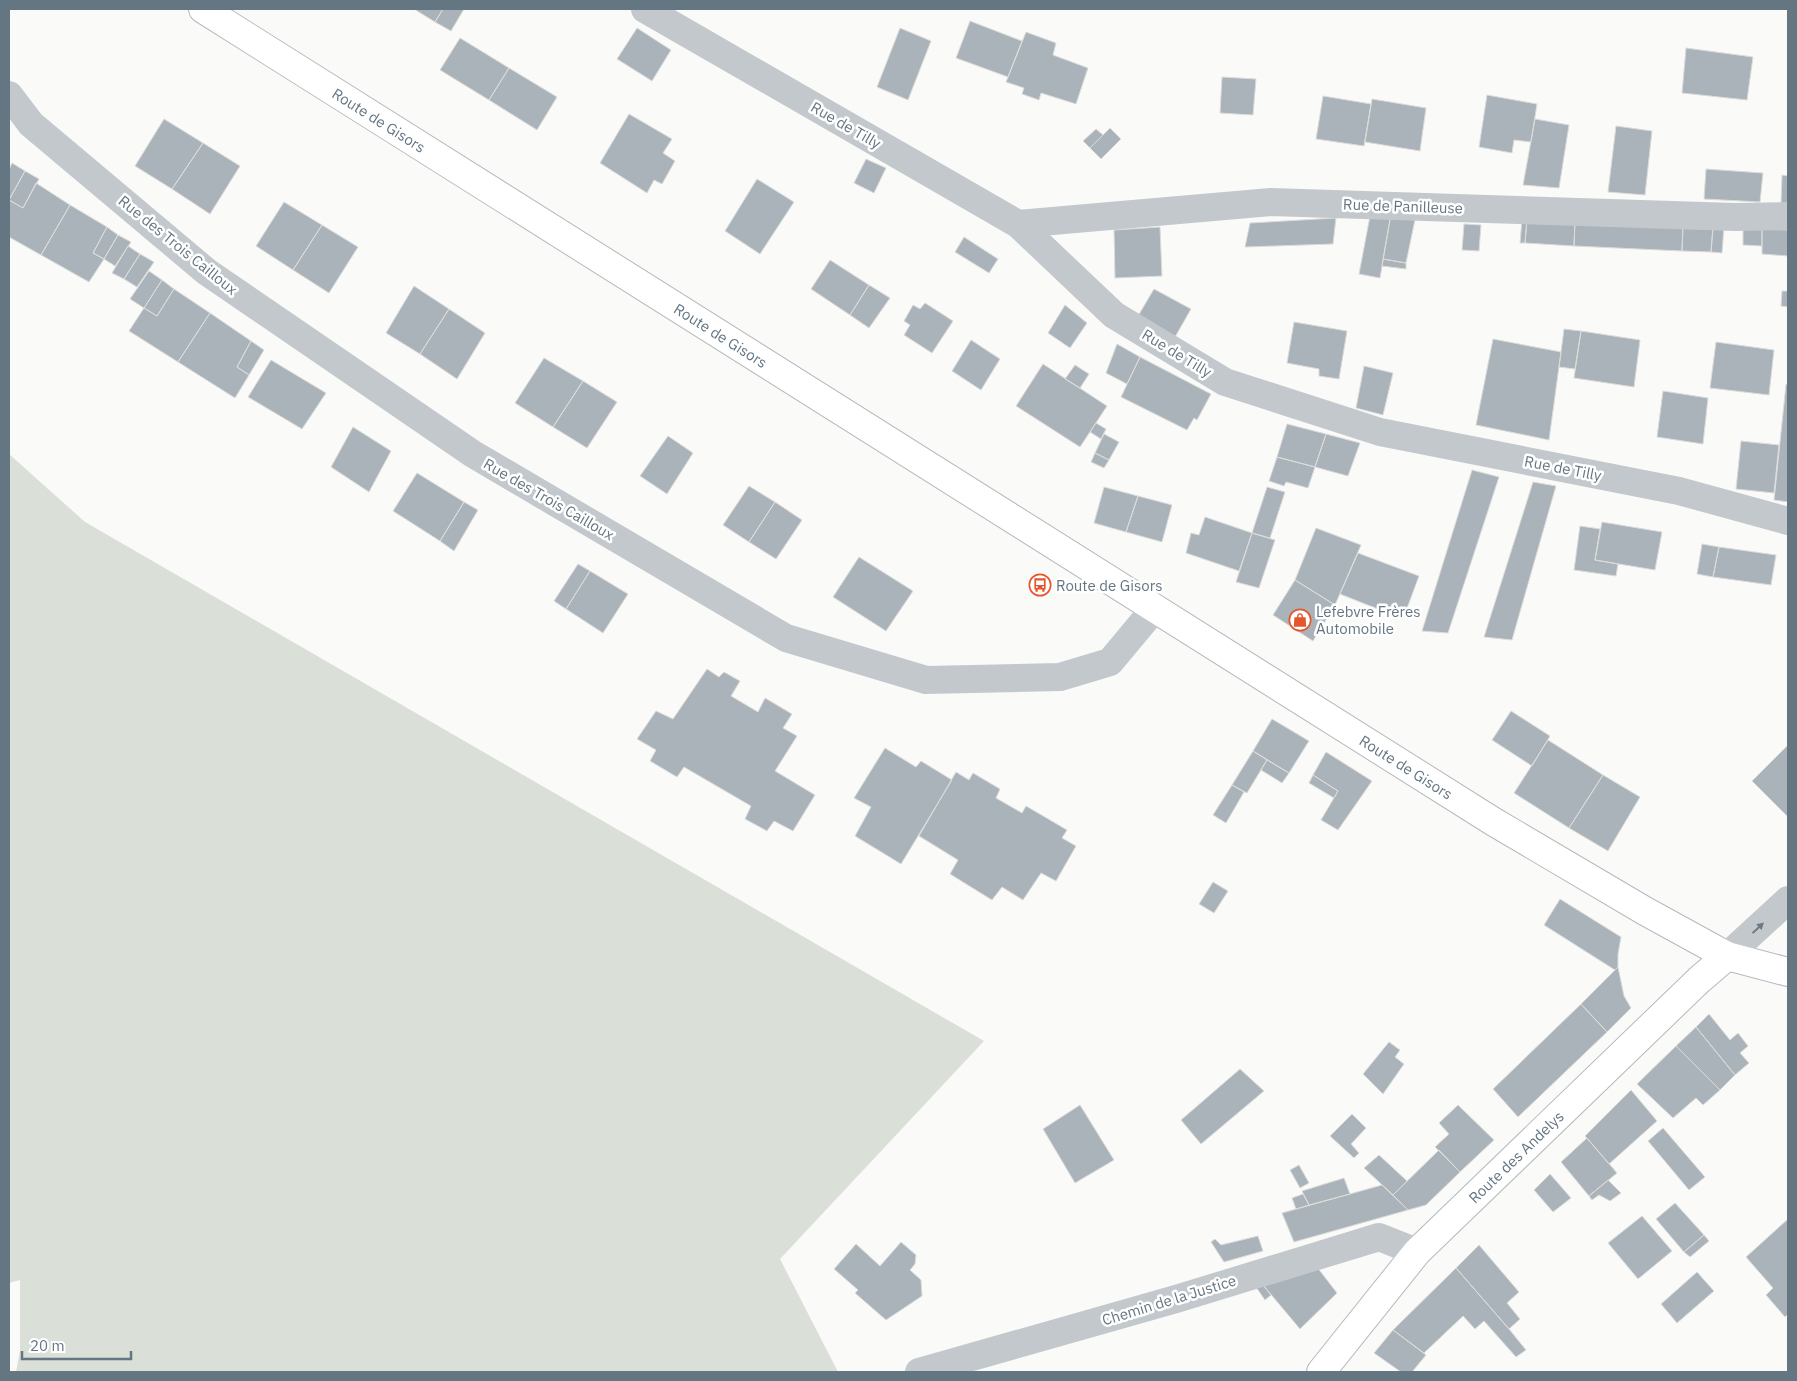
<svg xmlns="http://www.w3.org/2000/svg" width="1797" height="1381" font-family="'IBM Plex Sans',sans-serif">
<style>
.green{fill:#dadfd7}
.building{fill:#aab3b9;stroke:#dcdcda}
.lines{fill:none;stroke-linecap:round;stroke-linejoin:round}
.secondary-casing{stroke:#b3babf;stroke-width:30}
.primary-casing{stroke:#b5babe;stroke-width:30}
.street{stroke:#c3c8cc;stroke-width:28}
.secondary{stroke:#fff;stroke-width:28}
.primary{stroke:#fff;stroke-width:28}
.oneway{fill:#6a7a87}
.labels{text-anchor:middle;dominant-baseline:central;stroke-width:5;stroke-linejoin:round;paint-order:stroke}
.street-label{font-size:15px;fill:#657683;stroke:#fff}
.poi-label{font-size:15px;fill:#657683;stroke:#fff;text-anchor:start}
</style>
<rect width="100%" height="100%" fill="#fafaf8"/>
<path class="green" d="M9 454 85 522 984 1041 780 1259 838 1372H16L20 1351V1280L9 1283Z"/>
<path class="building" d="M414 9H443L435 22Z
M443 9H464L451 31 435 22Z
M970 21 1022 41 1008 77 956 58Z
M637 28 671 50 652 81 617 59Z
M900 28 931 41 908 100 877 87Z
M1026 32 1056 43 1053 55 1088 68 1076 104 1041 93 1039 100 1022 94 1024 88 1006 82Z
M460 38 509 68 489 100 440 70Z
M1686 48 1753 57 1747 100 1682 93Z
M509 68 557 97 537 130 489 100Z
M1222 77 1256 79 1253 115 1220 113Z
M1487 95 1537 104 1531 142 1514 140 1512 153 1479 147Z
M1323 96 1371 104 1364 146 1316 139Z
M1372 99 1426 108 1420 151 1365 142Z
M629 114 672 139 663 153 675 161 662 184 654 180 647 193 600 163Z
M164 119 203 143 172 189 135 166Z
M1535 119 1569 125 1559 188 1523 185Z
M1616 126 1652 131 1645 195 1608 192Z
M1110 128 1121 139 1101 159 1090 148Z
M1096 129 1103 135 1090 148 1083 141Z
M203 143 240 166 210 214 172 189Z
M866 159 886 168 874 193 854 183Z
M12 163 25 171 9 200V170Z
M1706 169 1763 173 1760 202 1704 199Z
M25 171 39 179 23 208 9 200Z
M1782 175 1788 176V203H1781Z
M757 179 794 202 760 254 725 231Z
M36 183 70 205 41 255 9 237V200L23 208Z
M284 202 322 225 293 270 256 246Z
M70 205 107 227 93 253 104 259 89 282 41 255Z
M1391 214 1416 215 1406 263 1383 259Z
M1391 214 1380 278 1359 274 1370 216Z
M1336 218 1333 244 1245 247 1250 223Z
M1522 219H1527L1525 243H1520Z
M1527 219 1575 221 1574 246 1525 243Z
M1575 221 1683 225 1682 251 1574 246Z
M1464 224 1481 225 1479 251 1462 250Z
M322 225 358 247 329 293 293 270Z
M1683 225 1713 227 1711 252 1682 251Z
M107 227 118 235 104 259 93 253Z
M1160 227 1162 276 1115 278 1114 230Z
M1713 227H1724L1722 253 1711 252Z
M1743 228 1762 229V246L1743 245Z
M1762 229 1788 230V256L1762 254Z
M118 235 131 242 115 266 104 259Z
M964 237 998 259 989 273 955 252Z
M128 246 140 254 124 279 112 273Z
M140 254 154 262 137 287 124 279Z
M1383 259 1406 263V269L1382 266Z
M830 260 869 285 850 315 811 289Z
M149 271 162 280 144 308 130 299Z
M162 280 174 289 157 316 144 308Z
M869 285 890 298 869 328 850 315Z
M414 286 449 309 420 354 386 333Z
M174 289 210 313 178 362 129 331 144 308 157 316Z
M1154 289 1191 309 1175 337 1138 316Z
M1782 291H1788V307L1781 306Z
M925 303 953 321 932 353 904 335 910 325 904 321 913 305 920 309Z
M1065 305 1087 323 1070 348 1048 333Z
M449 309 485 333 457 379 420 354Z
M210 313 251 341 237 367 249 375 235 398 178 362Z
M1294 322 1347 331 1339 379 1319 376V369L1287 363Z
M1564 329 1581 331 1575 369 1559 367Z
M1581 331 1640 340 1634 387 1574 378Z
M1493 339 1561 352 1549 440 1476 425Z
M971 340 1000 359 981 390 952 371Z
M251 341 264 350 249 375 237 367Z
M1716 342 1774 350 1769 395 1710 388Z
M1117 344 1140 357 1127 384 1106 373Z
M1140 357 1211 394 1197 420 1194 418 1187 430 1121 397Z
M544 358 583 381 553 427 515 403Z
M271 360 326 393 302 429 248 397Z
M1043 364 1107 406 1080 447 1016 406Z
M1075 365 1089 374 1080 388 1065 379Z
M1364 366 1393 373 1383 415 1356 408Z
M583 381 617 402 587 448 553 427Z
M1786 384 1788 385V502L1774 500Z
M1663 391 1708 398 1703 444 1657 437Z
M1096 423 1106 429 1101 439 1090 432Z
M1287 424 1326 434 1315 467 1277 457Z
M353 427 391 451 369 492 331 467Z
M1104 434 1119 442 1109 460 1095 453Z
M1326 434 1360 443 1348 476 1315 467Z
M668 436 693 453 667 494 640 476Z
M1741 441 1779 445 1774 493 1736 489Z
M1095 453 1109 460 1104 468 1091 462Z
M1277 457 1315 467 1308 488 1286 482 1284 486 1269 481Z
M1472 470 1499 477 1448 633 1422 631Z
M417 473 464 502 440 541 393 511Z
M1533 482 1556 486 1512 640 1484 637Z
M749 486 775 502 749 542 723 525Z
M1104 487 1138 496 1126 532 1094 523Z
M1267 487 1285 492 1270 538 1252 533Z
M1138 496 1172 505 1162 542 1126 532Z
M464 502 478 510 454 551 440 541Z
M775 502 802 520 776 559 749 542Z
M1205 517 1252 533 1239 571 1186 553 1191 533 1199 535Z
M1602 522 1662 532 1655 570 1595 560Z
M1580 526 1600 529 1595 560 1618 564 1616 576 1574 570Z
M1316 528 1361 545 1335 605 1295 580Z
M1252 533 1275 540 1259 588 1236 582Z
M1702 544 1719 547 1713 577 1697 574Z
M1719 547 1776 555 1771 585 1713 577Z
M1358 553 1419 576 1403 619 1340 594Z
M859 557 913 591 886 631 833 597Z
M578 564 590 571 566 609 554 601Z
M590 571 628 594 603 633 566 609Z
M1295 580 1335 605 1313 641 1273 615Z
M707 669 719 677 724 672 740 681 731 696 758 712 765 698 792 714 783 728 797 736 775 771 815 795 793 831 774 821 767 831 745 819 751 806 684 767 677 777 650 761 656 750 637 739 656 711 673 719Z
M1511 711 1550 736 1532 766 1492 740Z
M1272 719 1309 741 1289 773 1253 751Z
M1548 740 1603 775 1569 828 1514 793Z
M1788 745V815L1787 816 1752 781Z
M885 748 916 767 921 761 952 780 901 864 855 836 871 807 854 798Z
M1253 751 1267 760 1247 793 1232 785Z
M1326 752 1372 781 1338 830 1321 820 1338 791 1313 775Z
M1267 760 1289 773 1282 783 1261 770Z
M956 772 969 780 973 773 1000 789 996 798 1022 813 1026 806 1067 830 1062 838 1076 846 1056 881 1041 873 1023 900 1002 887 992 900 950 874 958 860 919 836Z
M1313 775 1338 791 1334 798 1309 783Z
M1603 775 1640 797 1608 851 1569 828Z
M1232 785 1244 792 1226 823 1213 815Z
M1213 882 1228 891 1214 913 1199 904Z
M1560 899 1621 937 1618 954V967L1615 970 1544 925Z
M1618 967 1624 996 1631 1008 1607 1032 1581 1004Z
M1581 1004 1607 1032 1518 1117 1493 1089Z
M1709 1014 1730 1040 1738 1033 1748 1046 1740 1053 1749 1063 1735 1075 1696 1027Z
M1696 1027 1735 1075 1720 1090 1676 1046Z
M1389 1042 1400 1050 1395 1057 1404 1064 1383 1094 1363 1074Z
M1676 1046 1720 1090 1703 1105 1696 1098 1673 1118 1637 1084Z
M1240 1069 1264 1091 1201 1144 1181 1120Z
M1631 1090 1657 1121 1609 1164 1585 1136Z
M1080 1105 1114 1160 1075 1183 1043 1129Z
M1458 1105 1494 1140 1460 1172 1435 1147 1449 1134 1439 1123Z
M1352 1114 1366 1128 1351 1144 1359 1153 1354 1158 1330 1136Z
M1663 1128 1705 1177 1689 1190 1648 1141Z
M1587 1138 1617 1173 1589 1196 1561 1162Z
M1439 1150 1460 1172 1426 1205 1408 1210 1393 1195Z
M1379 1155 1407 1181 1393 1195 1364 1168Z
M1299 1165 1309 1183 1300 1188 1290 1170Z
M1550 1174 1571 1198 1553 1212 1534 1190Z
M1344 1178 1350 1194 1309 1205 1302 1191Z
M1608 1180 1621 1193 1610 1201 1599 1195 1592 1200 1589 1196Z
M1382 1185 1408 1210 1294 1242 1282 1213Z
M1303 1194 1309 1205 1296 1209 1292 1198Z
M1675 1203 1704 1235 1684 1252 1656 1219Z
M1642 1216 1672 1251 1638 1279 1608 1243Z
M1788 1219V1314L1785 1317 1766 1295 1773 1288 1746 1257Z
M1704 1235 1709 1241 1690 1257 1684 1252Z
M1258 1236 1263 1251 1224 1262 1211 1242 1215 1239 1221 1245Z
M901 1242 916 1255 915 1264 910 1270 921 1280 922 1296 886 1320 855 1293 858 1290 834 1269 856 1244 880 1266Z
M1479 1245 1519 1292 1507 1303 1520 1319 1509 1329 1456 1268Z
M1317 1267 1337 1293 1300 1329 1263 1285Z
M1456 1268 1509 1329 1526 1350 1516 1357 1484 1321 1475 1329 1463 1316 1424 1353 1393 1330Z
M1697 1272 1714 1291 1677 1323 1661 1304Z
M1263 1285 1271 1295 1265 1300 1256 1287Z
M1393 1330 1426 1355 1412 1372H1401L1374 1353Z"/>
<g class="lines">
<g class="secondary-casing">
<g id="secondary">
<path id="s1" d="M1321 1372 1417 1252 1699 980 1727 956"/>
</g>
</g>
<g class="primary-casing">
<g id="primary">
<path id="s2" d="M203 9 1494 822 1645 911 1727 956 1788 972"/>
</g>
</g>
<path class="street" d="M645 9 1018 224 1114 315 1225 382 1380 432 1679 491 1788 521
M9 95 31 124 207 272 473 454 786 638 926 680 1060 677 1110 662 1155 608
M1018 224 1271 202 1735 217 1788 216
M1727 956 1788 900
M919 1372 1176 1299 1379 1237 1417 1252"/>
<use href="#secondary" class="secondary"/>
<use href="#primary" class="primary"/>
</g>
<defs><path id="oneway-solid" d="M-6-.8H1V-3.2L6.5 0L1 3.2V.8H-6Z" transform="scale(1.25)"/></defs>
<use class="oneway" href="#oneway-solid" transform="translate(1758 928) rotate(-43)"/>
<defs>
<g id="bus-ring" transform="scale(1.125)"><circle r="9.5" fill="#fff" stroke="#e4572e" stroke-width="1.5"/><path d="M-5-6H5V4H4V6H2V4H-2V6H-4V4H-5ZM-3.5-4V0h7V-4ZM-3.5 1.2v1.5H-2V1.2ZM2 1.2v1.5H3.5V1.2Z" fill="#e4572e"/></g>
<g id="shop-ring" transform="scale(1.125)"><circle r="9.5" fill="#fff" stroke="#e4572e" stroke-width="1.5"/><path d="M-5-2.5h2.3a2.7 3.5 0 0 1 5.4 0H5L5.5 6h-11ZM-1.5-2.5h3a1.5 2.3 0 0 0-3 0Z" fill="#e4572e"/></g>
</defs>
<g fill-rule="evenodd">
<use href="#bus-ring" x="1040" y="585"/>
<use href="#shop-ring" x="1300" y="620"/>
</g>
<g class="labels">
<g class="street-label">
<text stroke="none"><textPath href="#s2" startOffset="208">Route de Gisors</textPath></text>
<text transform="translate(846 125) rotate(30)">Rue de Tilly</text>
<text transform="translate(1403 206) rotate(2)">Rue de Panilleuse</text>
<text transform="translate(178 245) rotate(39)">Rue des Trois Cailloux</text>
<text stroke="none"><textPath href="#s2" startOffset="612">Route de Gisors</textPath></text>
<text transform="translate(1177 353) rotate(31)">Rue de Tilly</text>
<text transform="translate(1563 468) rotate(11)">Rue de Tilly</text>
<text transform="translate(549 499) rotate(30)">Rue des Trois Cailloux</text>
<text stroke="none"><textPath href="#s2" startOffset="1422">Route de Gisors</textPath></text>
<text stroke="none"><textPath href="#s1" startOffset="291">Route des Andelys</textPath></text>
<text transform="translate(1169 1300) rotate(-17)">Chemin de la Justice</text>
</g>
<g class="poi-label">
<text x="1056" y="585">Route de Gisors</text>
<text x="1316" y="611">Lefebvre Frères<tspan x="1316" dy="17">Automobile</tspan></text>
</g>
</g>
<rect width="1797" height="1381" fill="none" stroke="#657683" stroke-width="20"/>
<path d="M22 1351v8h109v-8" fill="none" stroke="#657683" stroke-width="2.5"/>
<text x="30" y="1351" font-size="15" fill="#657683" stroke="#ffffff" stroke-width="4" paint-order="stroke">20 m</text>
</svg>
